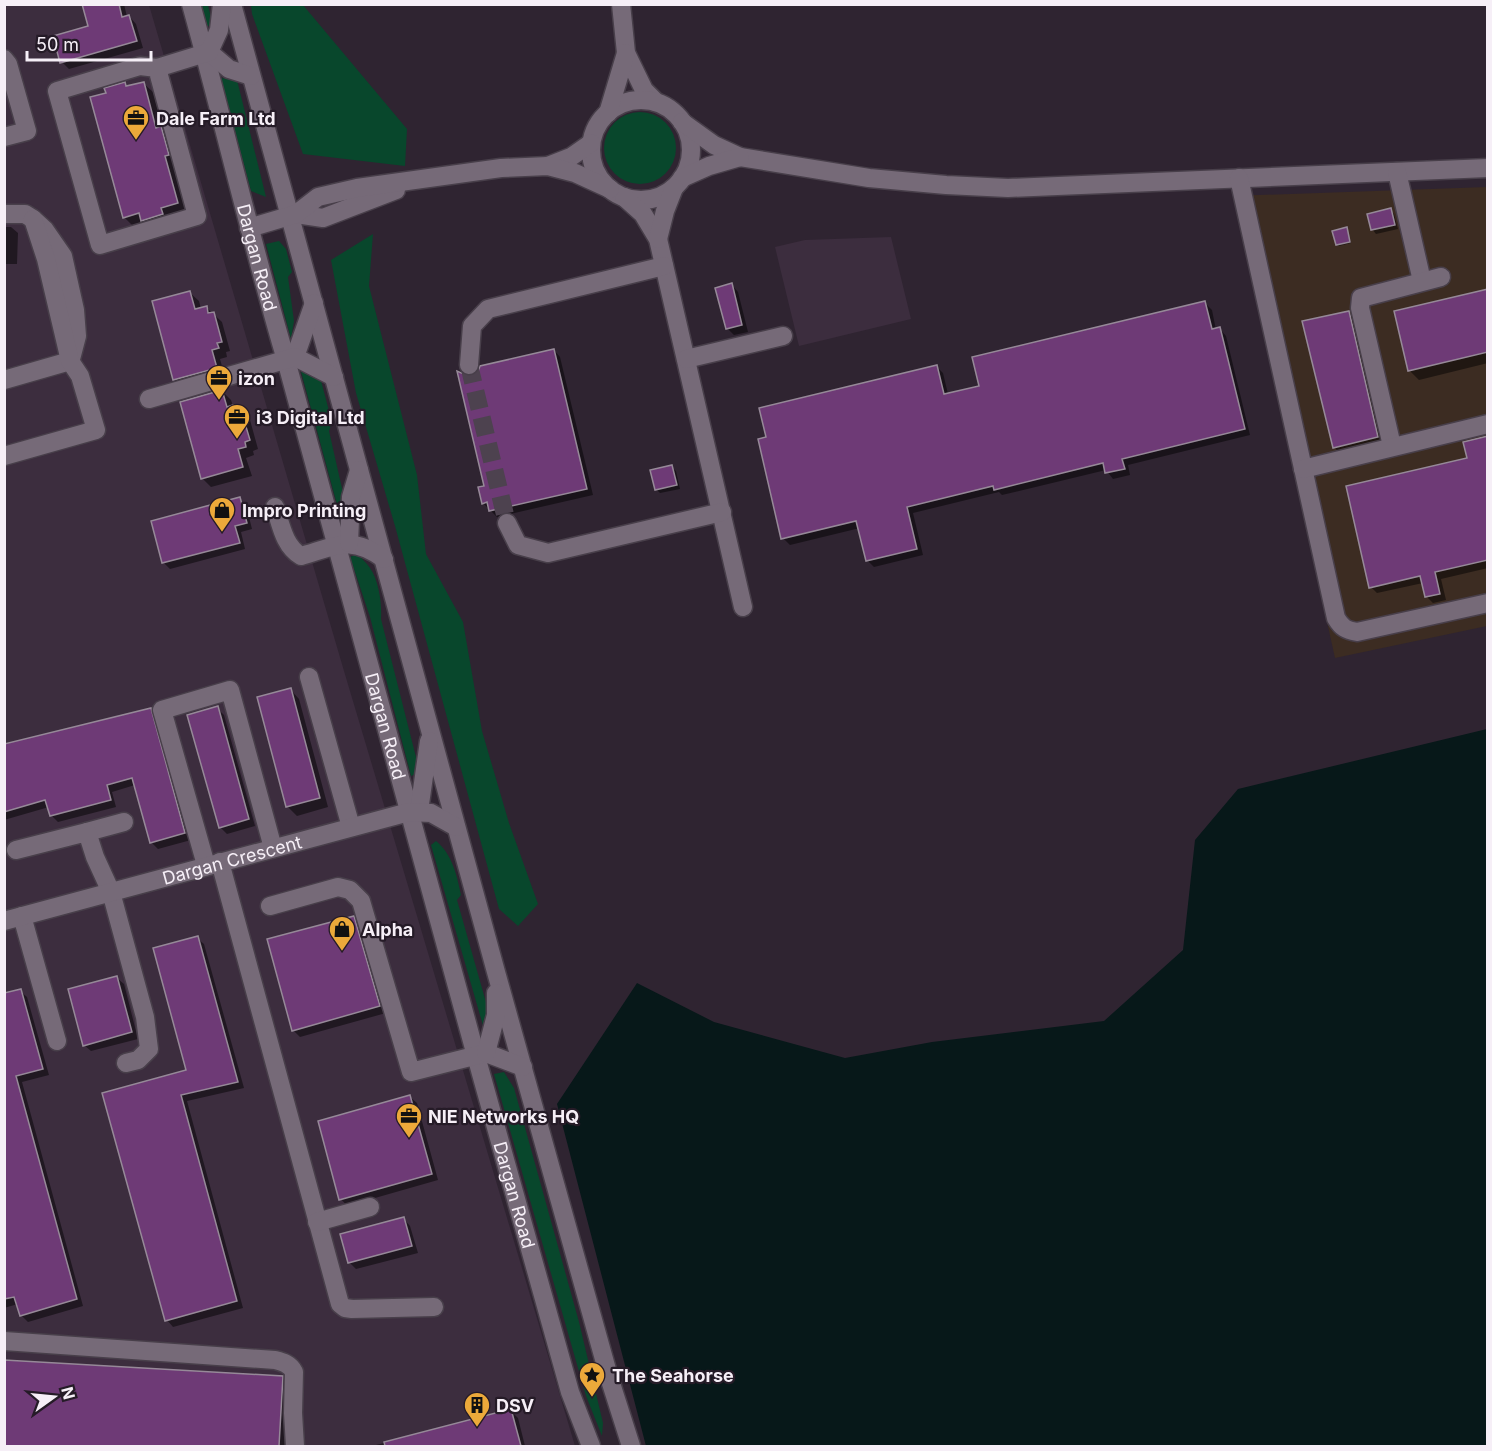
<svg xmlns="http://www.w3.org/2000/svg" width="1492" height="1451" font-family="Inter,sans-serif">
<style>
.commercial{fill:#3c2c22}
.built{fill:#3c2d3e}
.green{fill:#08472c}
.water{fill:#071819}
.shadow{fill:#0007}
.building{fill:#6e3a76;stroke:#968998;stroke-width:1.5}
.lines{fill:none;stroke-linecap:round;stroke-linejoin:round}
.minor-tunnel{stroke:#4d424f;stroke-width:18;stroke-dasharray:18 9;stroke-linecap:butt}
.minor-casing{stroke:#483f4a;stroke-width:21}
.minor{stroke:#766a78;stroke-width:18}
.labels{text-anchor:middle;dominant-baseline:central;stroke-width:4.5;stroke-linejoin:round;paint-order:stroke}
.poi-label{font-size:18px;font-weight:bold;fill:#f6eff7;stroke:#251b27;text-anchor:start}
.street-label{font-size:18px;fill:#f6eff7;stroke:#251b27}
</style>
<rect width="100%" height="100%" fill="#2f2431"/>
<path class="commercial" d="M1487 187V626L1335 658 1233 196Z"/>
<path class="built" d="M5 5H149L344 671 575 1446H5Z
M891 237 911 319 799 346 775 247 805 240Z"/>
<path class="green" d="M199 5H208L212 22 206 29Z
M251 5H303L407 129 405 166 303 154 252 14Z
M221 78 237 80 266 197 251 191Z
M604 148a36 36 0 1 1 72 0a36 36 0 1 1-72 0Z
M373 234 369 286 417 475 426 554 463 622 482 731 509 823 538 904 518 926 499 909 395 526 356 393 331 260Z
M279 241 286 249 292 272 288 277 294 321 291 339 266 244Z
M300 368 320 377 332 422 329 431 346 506 342 523Z
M357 554C361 558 367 563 370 568 379 581 382 604 381 619L418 765V773L411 776 370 617 350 557Z
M436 841C452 854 457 875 461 895L457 900 491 1020 484 1029 431 845Z
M504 1072 514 1088 579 1322 603 1423 602 1436 586 1396 494 1074Z"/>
<path class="water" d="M1487 729V1446H646L557 1104 637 983 714 1022 845 1058 932 1042 1104 1021 1183 950 1195 840 1238 789Z"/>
<path class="shadow" d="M83 4H124L127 17 129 16 136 24 143 48 69 69 62 62 89 28Z
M143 83 153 92 163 130 170 137 177 164 173 165 186 212 133 226 124 217 108 94 125 84 128 87Z
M1390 210 1394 214 1398 229 1376 234 1372 229Z
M4 227H11L18 233 17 264H4Z
M1346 229 1351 243 1339 246 1337 245Z
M732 285 738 292 748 332 734 335 727 328Z
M1488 290V363L1419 380 1410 371 1396 312Z
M189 292 199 301 201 309 206 307 222 322 230 351 226 352 227 357 220 359 225 377 184 389 175 380Z
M1205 303 1212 310 1216 330 1220 329 1226 336 1250 435 1128 465 1130 475 1113 479 1106 470 1002 495 999 492 913 513 923 555 874 567 868 561 860 528 790 545 783 538 936 366 943 373 948 394 981 387Z
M1349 312 1355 319 1384 443 1341 454 1334 447Z
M554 350 560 357 593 495 497 517 483 503 486 487 467 378Z
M222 391 231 400 233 406 250 420 258 449 253 451 254 455 246 458 252 476 211 487 202 478Z
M1488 438V568L1441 579 1446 600 1433 603 1426 596 1423 583 1377 593 1371 587 1468 459Z
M671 467 676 471 680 489 660 493 656 489Z
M239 499 246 505 252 529 241 532 245 549 170 569 164 563 153 522Z
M290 689 299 699 328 807 297 816 288 807 259 698Z
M217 708 224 715 255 826 227 834 220 827Z
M150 709 157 716 191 840 158 849 151 842 135 785 112 792 116 807 58 822 51 815 49 807 4 820V746Z
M353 918 360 924 386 1013 300 1037 293 1030Z
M197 938 204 944 244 1088 187 1101 243 1308 173 1327 167 1320 104 1094 188 1071Z
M117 978 124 984 138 1039 91 1051 84 1045Z
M20 991 27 997 49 1075 22 1082 83 1306 28 1322 21 1315 18 1304 4 1308V995Z
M410 1097 417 1103 438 1180 347 1206 341 1199Z
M404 1219 410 1226 418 1253 356 1269 349 1262Z
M4 1361 282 1378 289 1385 286 1446H4Z
M511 1411 518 1418 525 1446H372Z"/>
<path class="building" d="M82 4H119L122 17 129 15 137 41 60 63 53 36 88 26Z
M125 82 126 86 144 82 156 128 161 126 169 155 165 156 178 203 161 208 163 214 141 221 139 213 123 218 90 97 106 93 104 88Z
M1391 208 1395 225 1371 230 1367 214Z
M1347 227 1350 242 1336 245 1332 231Z
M732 283 742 325 726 329 715 288Z
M1488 289V352L1408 371 1394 311Z
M190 291 195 309 207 306 208 313 214 312 222 342 217 343 219 348 212 350 217 368 173 380 152 301Z
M1205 301 1212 329 1220 327 1245 429 1122 459 1125 469 1105 473 1103 463 994 490 993 486 907 507 917 549 866 561 856 521 781 539 758 439 766 437 759 408 937 365 944 394 979 386 972 357Z
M1349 311 1378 437 1333 448 1302 321Z
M554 349 587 489 489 511 487 502 482 504 478 487 484 486 457 371 468 376 473 375 478 372 480 366Z
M222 390 227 407 233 405 235 411 241 410 250 440 245 442 246 447 238 449 243 467 201 479 180 402Z
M1488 436V560L1435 572 1440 594 1425 597 1420 576 1369 588 1346 486 1467 458 1463 442Z
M672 465 677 485 655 490 650 470Z
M240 497 247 523 235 526 240 543 162 563 151 521Z
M291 688 320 798 286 807 257 697Z
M218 706 249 819 219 828 187 715Z
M151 708 185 833 150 843 132 778 107 785 111 800 50 816 45 800 4 812V744Z
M354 916 380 1006 292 1031 267 939Z
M198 936 238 1082 181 1095 237 1301 165 1321 102 1093 186 1070 153 948Z
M117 976 132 1032 83 1046 68 989Z
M21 989 43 1069 16 1076 77 1299 20 1316 14 1297 4 1299V993Z
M410 1095 432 1174 339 1200 318 1121Z
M404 1217 412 1246 348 1263 340 1234Z
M4 1360 283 1376 279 1446H4Z
M511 1409 521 1446H385L384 1442Z"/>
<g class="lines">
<path class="minor-tunnel" d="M469 365 507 523"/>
<g class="minor-casing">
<g id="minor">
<path id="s1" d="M191 4C224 123 251 242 286 360L476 1056 570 1392 591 1446"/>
<path d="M232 4 496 972 609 1377 631 1446"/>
<path d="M621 4 626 53 644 90 656 102"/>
<path d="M209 52 229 69 251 76"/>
<path d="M4 59 8 64 27 131 4 137"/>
<path d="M157 68 197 216 100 245 57 91 140 66 157 68 209 52 219 30 222 4"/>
<circle cx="641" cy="150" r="50"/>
<path d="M608 113 626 53"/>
<path d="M682 122 714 145 740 157 869 178 946 185 1008 188 1488 168"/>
<path d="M548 166 571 157 591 143"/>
<path d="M1397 172 1422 281"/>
<path d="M682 178 709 166 740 157"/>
<path d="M1239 178 1336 618C1342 628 1346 630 1357 632L1488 603"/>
<path d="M624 197 643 214 658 239 743 607"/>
<path d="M4 214H25L33 219 45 230 63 256 75 310 77 336 71 359"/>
<path d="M296 214 323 218 396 190"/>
<path d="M249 228 296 214 318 197 357 188 501 168 548 166 575 173 610 189"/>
<path d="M658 239 665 211 674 188"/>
<path d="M295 357 314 303"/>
<path d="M686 359 783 336"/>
<path d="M469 365 472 326 488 309 664 266"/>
<path d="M4 380 70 361"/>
<path d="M149 399 295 357 334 377"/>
<path d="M1392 446 1360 308 1361 298 1441 277"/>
<path d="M4 456 96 430 80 376 70 361 46 259 33 219"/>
<path d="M1303 469 1488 424"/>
<path d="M275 507C281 525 284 546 301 556 336 546 351 535 384 559"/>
<path d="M507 523 518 545 548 553 722 512"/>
<path d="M349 543 351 497 359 470"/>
<path d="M309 677 351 827"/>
<path d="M419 811 429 741"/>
<path d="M87 832 124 822"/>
<path d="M16 850 87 832 95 857 111 892 145 1017 149 1049 138 1060 126 1063"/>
<path d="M220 862 340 1304 345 1308 352 1309 434 1307"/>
<path d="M206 865 162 710 230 690 273 848"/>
<path d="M270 906 338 887 350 890 361 901 411 1072 486 1053 523 1067"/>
<path d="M22 916 57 1041"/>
<path id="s2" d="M4 921 409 812 431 813 456 827"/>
<path d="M486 1053 496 1015V993"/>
<path d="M317 1222 370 1207"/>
<path d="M4 1341 275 1360C283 1362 290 1364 294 1372L293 1413 295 1446"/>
</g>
</g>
<use href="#minor" class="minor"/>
</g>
<defs>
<g id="office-pin" transform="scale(1.35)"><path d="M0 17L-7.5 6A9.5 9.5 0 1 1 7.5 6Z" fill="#eca93a" stroke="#251b27"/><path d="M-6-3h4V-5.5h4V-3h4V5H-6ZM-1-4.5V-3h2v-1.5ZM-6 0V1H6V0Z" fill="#111"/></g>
<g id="shop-pin" transform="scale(1.35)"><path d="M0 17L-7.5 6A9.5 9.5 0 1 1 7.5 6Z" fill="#eca93a" stroke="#251b27"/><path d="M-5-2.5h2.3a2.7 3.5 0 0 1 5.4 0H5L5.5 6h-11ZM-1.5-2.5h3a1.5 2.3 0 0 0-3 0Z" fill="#111"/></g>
<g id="sight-pin" transform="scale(1.35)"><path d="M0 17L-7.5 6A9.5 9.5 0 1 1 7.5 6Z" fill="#eca93a" stroke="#251b27"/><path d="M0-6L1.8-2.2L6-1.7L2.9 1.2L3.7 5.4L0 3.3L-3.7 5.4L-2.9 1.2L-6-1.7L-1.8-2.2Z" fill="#111"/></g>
<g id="building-pin" transform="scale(1.35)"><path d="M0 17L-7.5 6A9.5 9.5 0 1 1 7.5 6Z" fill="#eca93a" stroke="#251b27"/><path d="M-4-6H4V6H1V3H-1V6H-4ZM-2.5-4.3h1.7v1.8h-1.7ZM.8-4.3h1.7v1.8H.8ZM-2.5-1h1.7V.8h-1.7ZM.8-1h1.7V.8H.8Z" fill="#111"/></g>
</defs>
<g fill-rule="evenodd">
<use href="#office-pin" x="136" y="118"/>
<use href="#office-pin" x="219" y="378"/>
<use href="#office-pin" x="237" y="417"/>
<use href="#shop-pin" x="222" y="510"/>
<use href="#shop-pin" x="342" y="929"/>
<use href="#office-pin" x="409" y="1116"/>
<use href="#sight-pin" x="592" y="1375"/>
<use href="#building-pin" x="477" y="1405"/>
</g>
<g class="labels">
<g class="poi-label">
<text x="156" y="118">Dale Farm Ltd</text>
<text x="238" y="378">izon</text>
<text x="256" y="417">i3 Digital Ltd</text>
<text x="242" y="510">Impro Printing</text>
<text x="362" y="929">Alpha</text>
<text x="428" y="1116">NIE Networks HQ</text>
<text x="612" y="1375">The Seahorse</text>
<text x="496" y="1405">DSV</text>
</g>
<g class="street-label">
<text stroke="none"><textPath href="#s1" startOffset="262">Dargan Road</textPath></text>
<text stroke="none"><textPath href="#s1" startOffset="748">Dargan Road</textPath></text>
<text stroke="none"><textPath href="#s2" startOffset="236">Dargan Crescent</textPath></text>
<text stroke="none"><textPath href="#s1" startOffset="1234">Dargan Road</textPath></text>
</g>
</g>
<rect width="1492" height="1451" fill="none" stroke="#f6eff7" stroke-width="12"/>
<g transform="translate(54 1397) rotate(75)" stroke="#251b27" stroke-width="4.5" paint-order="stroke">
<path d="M0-4.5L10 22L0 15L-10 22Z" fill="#f6eff7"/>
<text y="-9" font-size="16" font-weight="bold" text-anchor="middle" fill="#f6eff7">N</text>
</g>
<path d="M27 51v9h124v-9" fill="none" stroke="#f6eff7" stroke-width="3"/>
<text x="36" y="51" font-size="18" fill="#f6eff7" stroke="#251b27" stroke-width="4.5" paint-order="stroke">50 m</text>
</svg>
